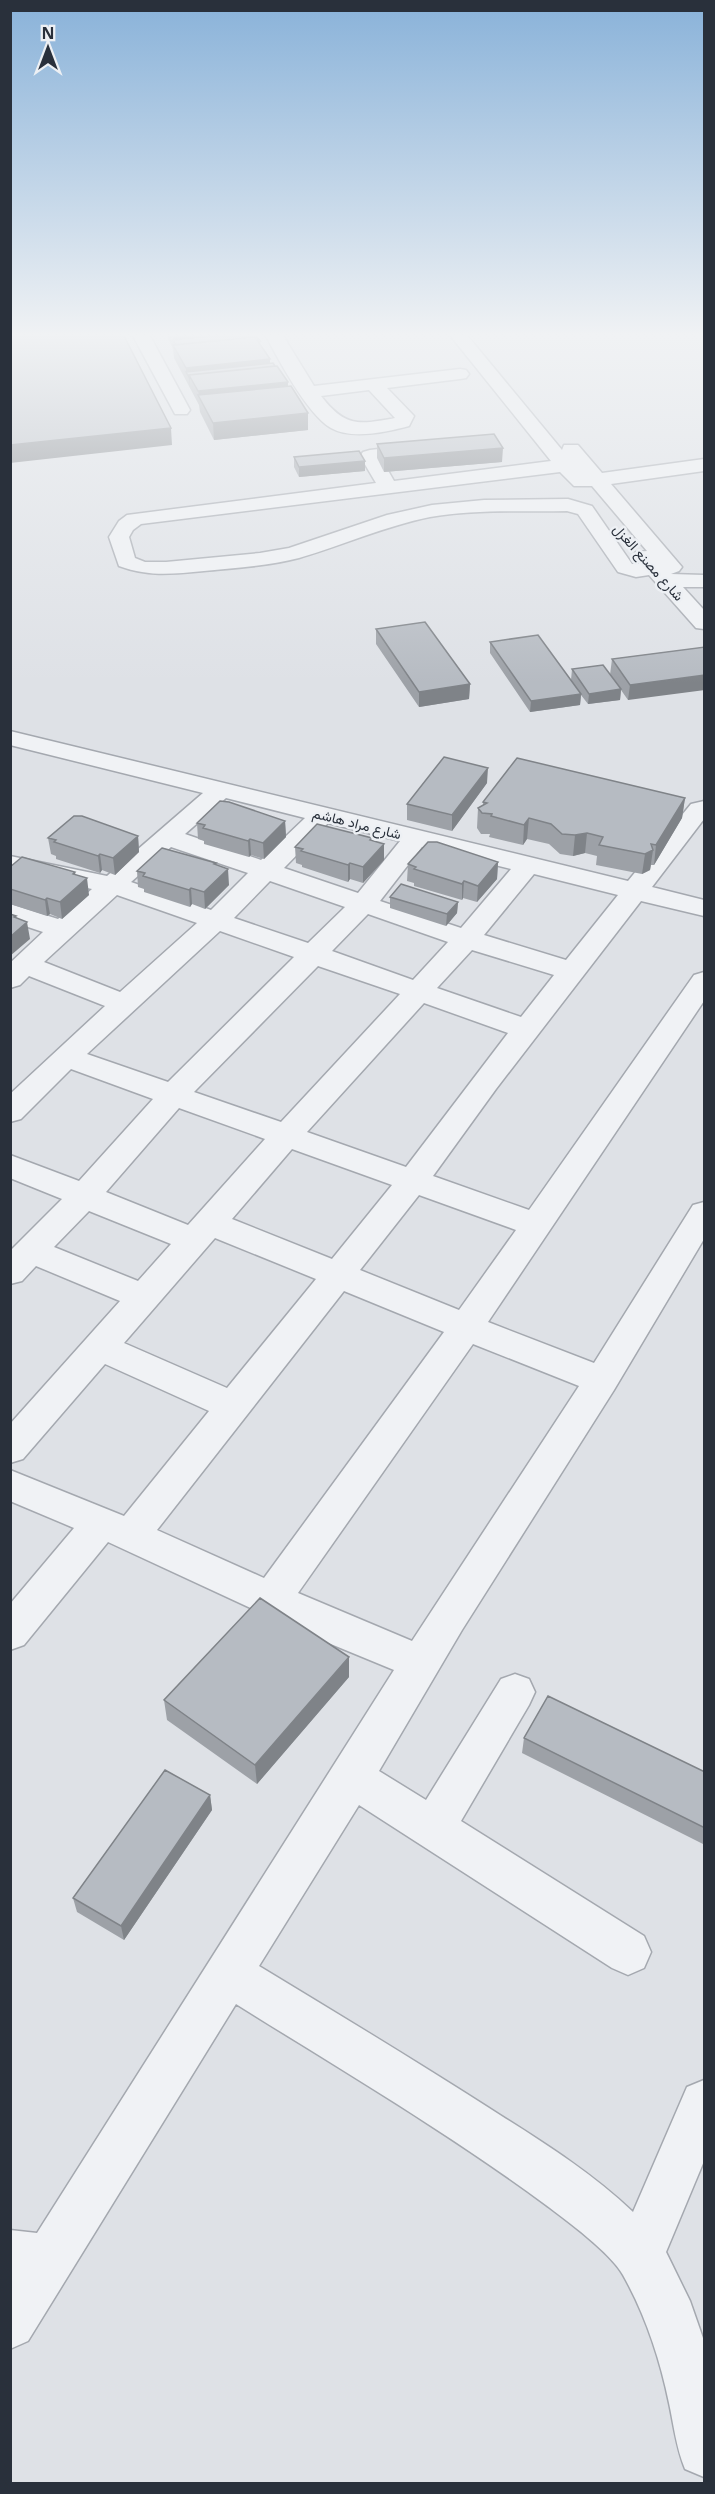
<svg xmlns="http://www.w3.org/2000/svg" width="715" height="2494" font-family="'Noto Sans',Vazirmatn,sans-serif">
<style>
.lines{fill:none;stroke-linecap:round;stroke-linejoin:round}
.minor-casing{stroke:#a4a8af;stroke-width:3}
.minor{fill:#f0f2f5;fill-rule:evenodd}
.wall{fill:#9da1a7}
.shaded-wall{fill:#7f8388}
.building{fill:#b6bbc2;stroke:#7f8388;stroke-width:1.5}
.labels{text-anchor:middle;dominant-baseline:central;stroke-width:5;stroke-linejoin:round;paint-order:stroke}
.far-street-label{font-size:14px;fill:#29303b;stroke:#edf0f4}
</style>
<rect width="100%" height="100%" fill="#dee1e6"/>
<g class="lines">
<g class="minor-casing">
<path id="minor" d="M132 334H149L190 410 187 414H175Z
M265 334H282L314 386 460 369 466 370 469 374 466 378 460 379 387 388 414 416 409 426C387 432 352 440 331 428 307 414 278 359 265 334ZM369 390 395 418C358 425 345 427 321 396Z
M449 334H466L562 450 564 445H578L602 473 704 459V471L611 484 682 567 679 571 671 574 704 575V587H683L704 610V629L696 628 649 575 636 577 618 572 578 514 567 511C522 512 475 509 430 517 385 526 343 545 299 558 268 566 236 568 204 571 172 574 149 577 119 566L109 537 119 521 127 515 376 483 360 456 363 452 370 450 421 444 428 446 430 450 428 454 382 460 394 481 551 461ZM560 472 574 486H592L647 551 636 552 633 556 639 564H632L592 506 568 499 484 500 432 505 387 515 289 548 260 553 166 562H145L135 558 129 537 133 530 141 524Z
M10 731 628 881 691 804 704 801V819L652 887 704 900V916L641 901 496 1089 433 1176 529 1210 694 975 704 972V1001L488 1322 594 1363 693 1205 704 1202V1239L614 1390 462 1630 379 1771 426 1800 501 1679 515 1674 529 1679 535 1692 529 1705 461 1821 644 1936 651 1952 644 1968 628 1975 612 1968 359 1805 259 1966C340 2015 421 2064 500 2115 546 2144 593 2174 633 2212L687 2087 704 2080V2161L666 2252 690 2301 704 2341V2477L685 2469C676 2447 674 2426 669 2403 660 2359 645 2314 623 2275 611 2253 566 2220 546 2205 447 2132 340 2069 236 2004L28 2341 10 2349V2230L37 2233 394 1670 309 1635 108 1542 24 1645 10 1650V1604L74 1528 10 1501V1470L124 1516 209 1411 105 1364 23 1459 10 1463V1424L120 1301 36 1266 22 1281 10 1284V1251L62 1199 10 1178V1155L79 1181 153 1099 71 1069 21 1119 10 1122V1094L105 1006 29 976 20 985 10 988V963L43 932 10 921V904L58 919 92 889 10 872V856L107 876 203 793 10 745ZM226 798 305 818 261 860 185 834ZM328 823 400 841 358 893 284 868ZM171 847 248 873 211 910 131 882ZM422 847 511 869 461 928 380 901ZM534 874 618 895 566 960 484 935ZM270 881 345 907 308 943 234 918ZM117 895 197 923 120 992 44 962ZM368 914 448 942 413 980 332 951ZM220 931 294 957 168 1082 87 1054ZM472 950 554 975 521 1017 437 988ZM318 966 400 994 281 1122 194 1092ZM424 1003 508 1033 406 1167 307 1132ZM179 1108 265 1139 188 1225 106 1192ZM292 1149 392 1185 332 1259 232 1219ZM419 1195 516 1230 459 1310 360 1270ZM89 1211 171 1244 138 1281 54 1247ZM215 1238 316 1279 227 1388 124 1343ZM344 1291 444 1332 264 1578 157 1530ZM473 1344 579 1386 412 1641 298 1593Z"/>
</g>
<use href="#minor" class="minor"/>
</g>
<path class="wall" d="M166 334H255L260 341V344L270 359V363L288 382V386L308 413V430L214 440 200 412 199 405 174 358 173 349Z
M377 444 502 462 384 472 377 458Z
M294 457 365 461V471L299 477 294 467Z
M376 629 470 684 469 699 419 707 376 644Z
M490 642 571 680 572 669 610 675 612 659 705 647 628 700 621 690 620 700 588 704 581 695 580 705 530 712 490 653Z
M487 783 452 831 407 820V804Z
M685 798 682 818 654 865H651L650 870 642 874 596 865 597 856 585 853 573 856 560 854 549 844 527 839 523 845 489 837 490 834H481L477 828 478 808 483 805V802Z
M285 821 286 837 264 859 251 855 249 857 204 844V841L198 839 197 823Z
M138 836 139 852 115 875 102 870 100 873 56 859V856L51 854 48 838Z
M372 841 384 844V860L363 883 350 879 348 882 302 867V865L296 863 295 847Z
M498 862 497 879 477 902 463 898 462 900 414 886V883L407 881 408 864Z
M216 865 229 885 205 909 192 904 190 907 144 892V889L138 887 137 871Z
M10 867 75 872V874L89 895 62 919 50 914 47 916 10 904Z
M390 897 458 902 457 913 446 926 390 908Z
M349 1677 257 1784 167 1720 164 1700Z
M524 1738 705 1772V1845L522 1753Z
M210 1795 212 1810 124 1940 77 1912 73 1898Z"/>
<path class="shaded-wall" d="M191 334H254L173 340V346V336Z
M270 359V371L189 375 190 388V379L186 372V368Z
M288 382V396L199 395 198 391Z
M308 413V430L214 440 213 423Z
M171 428 172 445 10 463V445Z
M503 448 502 462 384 472V458Z
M365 461V471L299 477V467Z
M705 675V690L628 700 630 685Z
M470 684 469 699 419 707V692Z
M621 689 620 700 588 704 589 694Z
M581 694 580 705 530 712 531 701Z
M488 768 487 783 452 831V815Z
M685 798 682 818 654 865 656 845Z
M529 818 527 839 523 845 524 825Z
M285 821 286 837 264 859 263 843Z
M587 833 585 853 573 856 575 835Z
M138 836 139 852 115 875 113 858Z
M250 839 251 855 249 857 248 841Z
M384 844V860L363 883V867Z
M653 850 650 870 642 874 645 854Z
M100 854 102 870 100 873 98 856Z
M498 862 497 879 477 902 478 886Z
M350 863V879L348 882V865Z
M228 869 229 885 205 909 204 892Z
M75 872 77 887 87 878 89 895 62 919 60 902 73 874Z
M464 881 463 898 462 900V884Z
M191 888 192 904 190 907 189 890Z
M47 898 50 914 47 916 45 900Z
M458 902 457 913 446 926 447 914Z
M16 916 18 930 27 922 30 939 10 956V937L14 917Z
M349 1657V1677L257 1784 255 1765Z
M210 1795 212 1810 124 1940 121 1926Z"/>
<path class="building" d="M10 334H123L171 428 10 445Z
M172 334H191L173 336Z
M232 334H255L260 341H258L255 337 176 345 173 340Z
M255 337 270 359 186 368 173 345Z
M273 363 275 366 189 375 190 379 186 372Z
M277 366 288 382 198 391 189 375Z
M291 386 308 413 213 423 198 395Z
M494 434 503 448 384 458 377 444Z
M359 451 365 461 299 467 294 457Z
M425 622 470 684 419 692 376 629Z
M538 635 581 694 531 701 490 642Z
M705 647V675L630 685 612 659Z
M603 665 621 689 589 694 572 669Z
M444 757 488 768 452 815 407 804Z
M517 758 685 798 656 845 651 844 653 850 645 854 599 845 603 837 587 833 575 835 562 834 551 824 529 818 524 825 491 816 492 814 482 813 478 808 487 803 483 802Z
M220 801 229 802 285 821 263 843 250 839 248 841 203 828 205 825 197 823Z
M74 816H82L138 836 113 858 100 854 98 856 54 842 56 840 48 838Z
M317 824 372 838 370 840 384 844 363 867 350 863 348 865 301 851 303 849 295 847Z
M428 842H437L498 862 478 886 464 881 462 884 414 869 416 867 408 864Z
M162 848 216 863 214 864 228 869 204 892 191 888 189 890 143 876 145 873 137 871Z
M22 857 75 872 73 874 87 878 60 902 47 898 45 900 10 889V867Z
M401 884 458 902 447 914 390 897Z
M10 914 16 916 14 917 27 922 10 937Z
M260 1598 349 1657 255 1765 164 1700Z
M548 1696 705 1772V1828L524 1738Z
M165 1770 210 1795 121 1926 73 1898Z"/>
<linearGradient id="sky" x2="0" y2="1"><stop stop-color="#89b2d9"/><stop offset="0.49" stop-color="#f0f2f4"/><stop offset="1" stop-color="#f0f2f4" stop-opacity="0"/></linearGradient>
<rect width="715" height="683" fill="url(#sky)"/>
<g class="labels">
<g class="far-street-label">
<text transform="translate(649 562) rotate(48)">شارع مصنع الغزل</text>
<text transform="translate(357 823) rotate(14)">شارع مراد هاشم</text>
</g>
</g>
<rect width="715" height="2494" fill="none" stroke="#29303b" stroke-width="24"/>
<g transform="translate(48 48)" stroke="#edf0f4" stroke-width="4.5" paint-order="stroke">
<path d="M0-4.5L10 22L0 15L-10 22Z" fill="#29303b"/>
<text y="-9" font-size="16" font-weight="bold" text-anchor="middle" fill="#29303b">N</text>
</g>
</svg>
